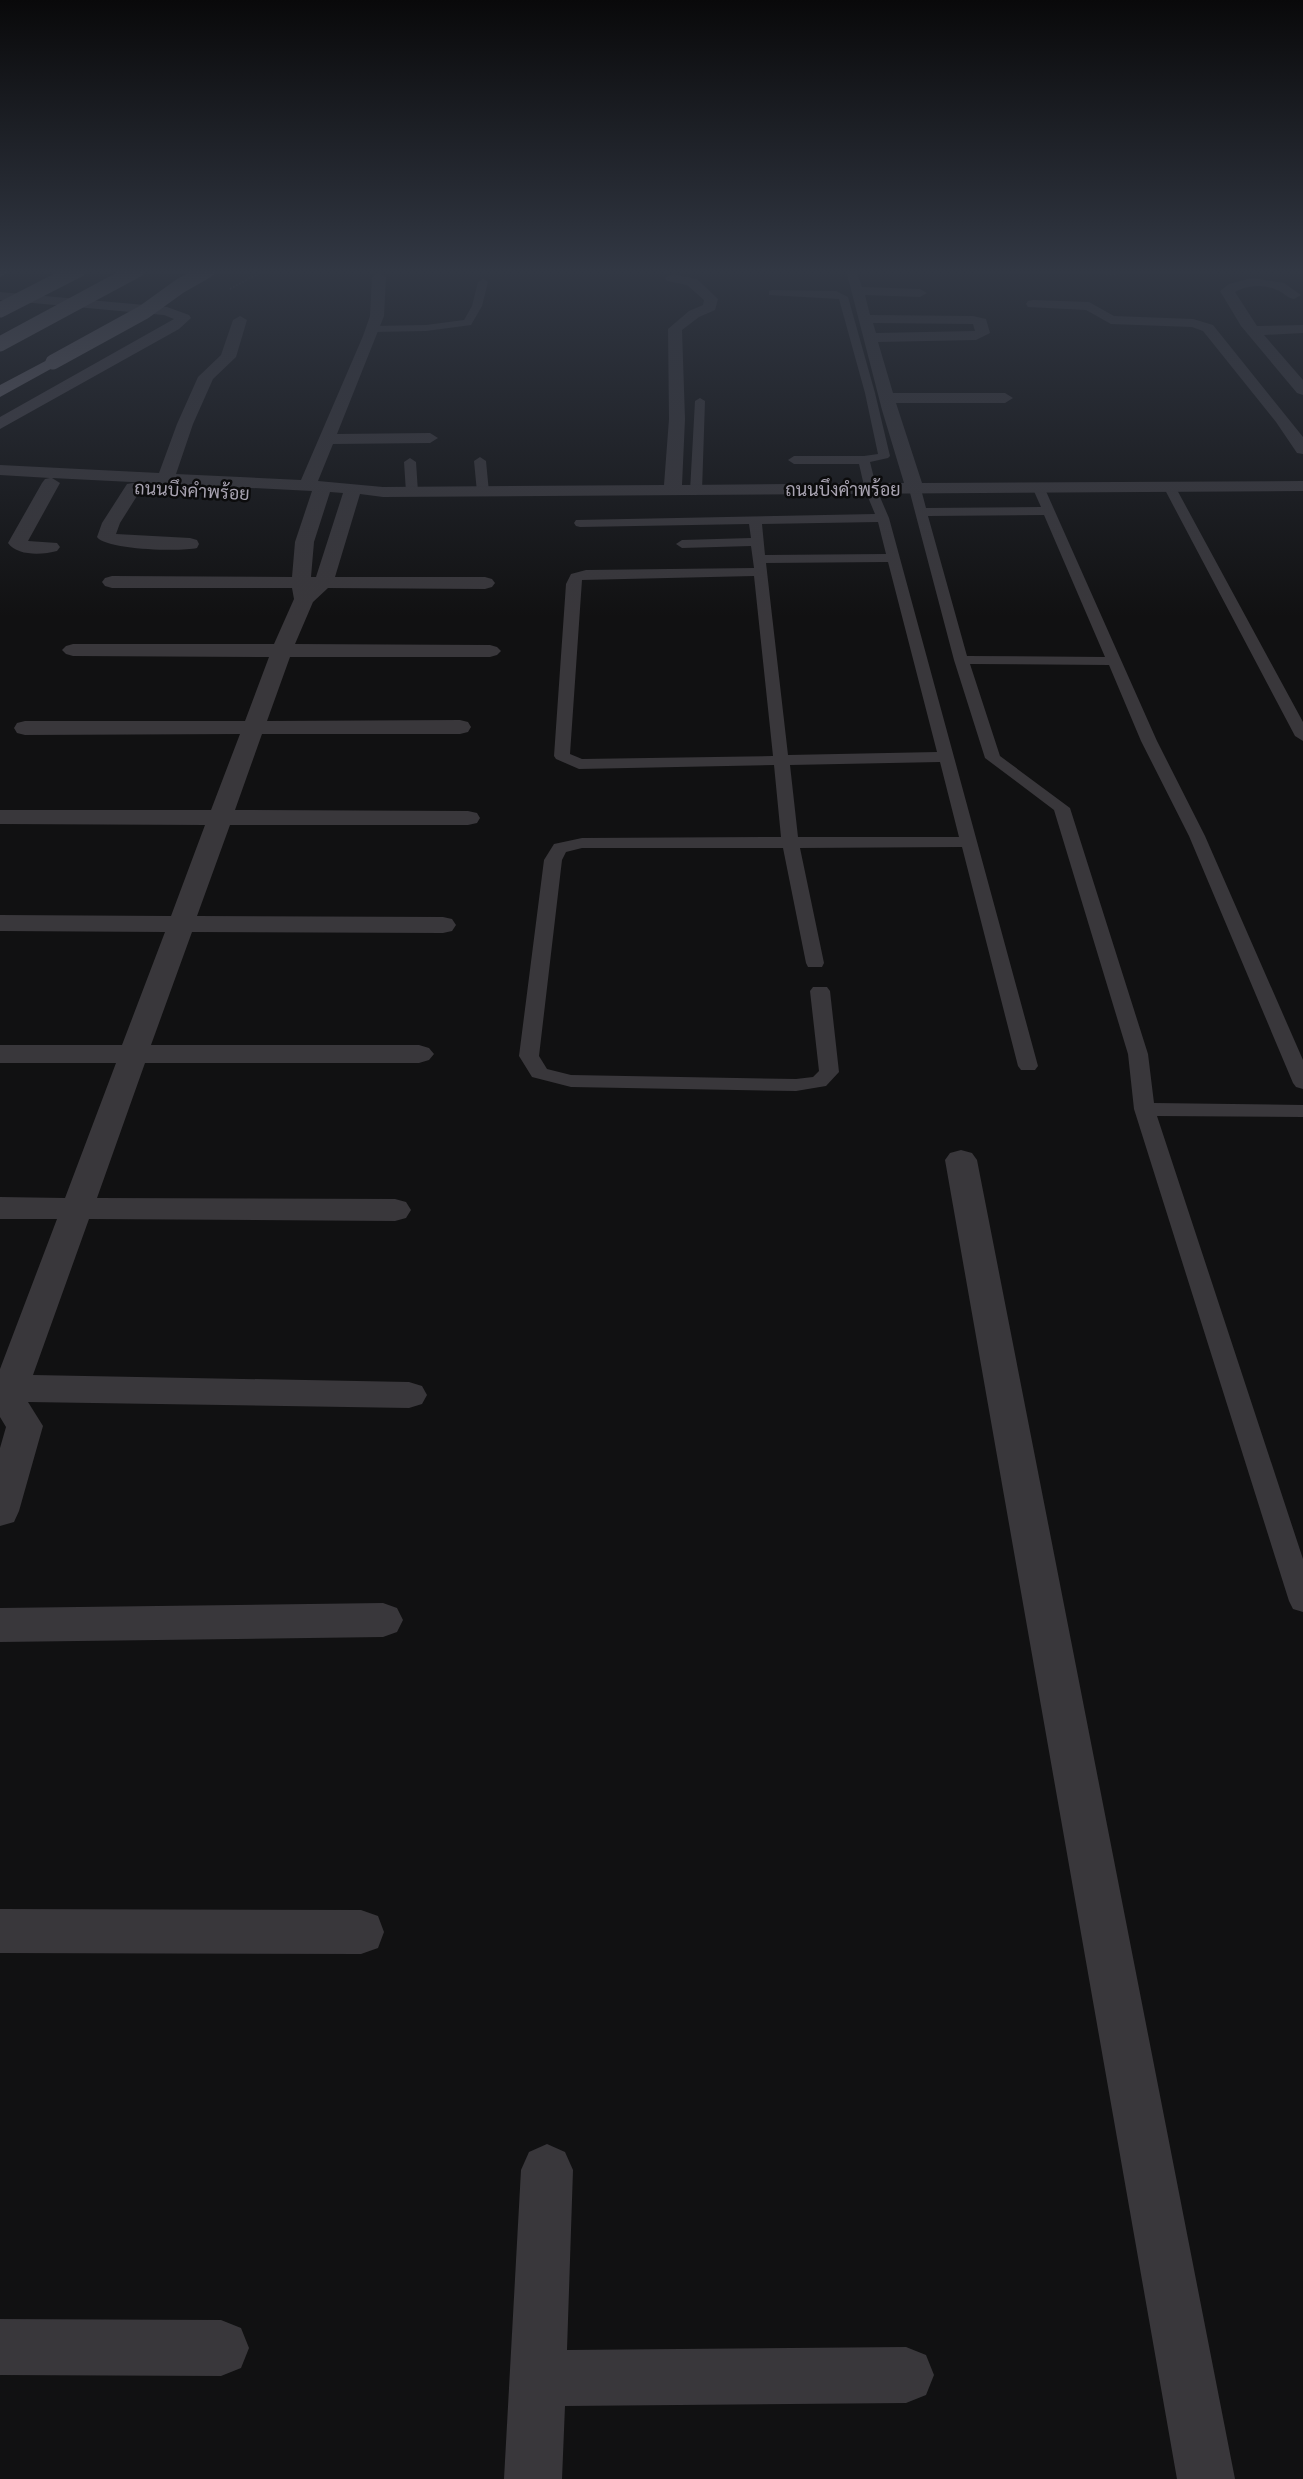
<svg xmlns="http://www.w3.org/2000/svg" width="1303" height="2479" font-family="Jost,Sarabun,sans-serif">
<style>
.water{fill:#2f2e3b}
.lines{fill:none;stroke-linecap:round;stroke-linejoin:round}
.path{stroke:#3e3c42;stroke-width:1.5;stroke-dasharray:1.5 2;stroke-linecap:butt}
.lane{fill:#39373b;fill-rule:evenodd}
.street{fill:#39373b;fill-rule:evenodd}
.secondary{fill:#434046;fill-rule:evenodd}
.highway{fill:#625f67;fill-rule:evenodd}
.highway-bridge{stroke:#625f67;stroke-width:15}
.labels{text-anchor:middle;dominant-baseline:central;stroke-width:5;stroke-linejoin:round;paint-order:stroke}
.far-street-label{font-size:18px;fill:#a8a3b1;stroke:#0c0c0d}
</style>
<rect width="100%" height="100%" fill="#111112"/>
<path class="water" d="M0 270H441L196 273Z
M783 270H1303V271L1112 274Z"/>
<g class="lines">
<path class="path" d="M403 271 441 270
M935 271 1112 274 1209 272
M230 289 261 272 353 271"/>
<path class="lane" d="M483 279 488 282 482 306 471 325 426 331 372 332 367 329 372 326 426 325 464 320 472 306 478 282Z
M772 290 836 291 848 297 875 393 890 456 888 458 870 462 877 490 889 518 1038 1066 1035 1070H1021L1018 1066 962 847 800 848 824 963 822 967H808L806 963 783 848H582L566 852 562 860 539 1056 547 1069 571 1075 796 1079 813 1077 819 1071 810 991 813 987H827L830 991 839 1072 826 1086 796 1091 571 1087 532 1077 519 1056 544 860 554 844 582 838 781 837 774 765 579 769 556 759 554 756 566 584 571 574 586 570 754 568 751 546 682 548 676 544 682 540 751 538 749 524 580 527 576 526 574 523 576 520 875 514 865 490 859 464H794L788 460 794 456H864L878 454 865 393 839 299 769 295V291ZM878 522 886 554 765 555 762 524ZM888 562 937 752 788 755 766 563ZM754 576 773 756 582 759 570 754 582 580ZM940 762 959 837H798L790 765Z
M700 398 705 401 702 491 696 495 690 491 695 401Z
M480 457 486 461 489 492 483 496 477 492 474 461Z
M410 458 416 462 418 492 412 496 406 492 404 462Z
M1170 484 1176 488 1303 722V741L1295 736 1164 488Z
M915 485 921 489 926 508 1041 507 1033 489 1039 485 1045 489 1157 741 1205 836 1303 1060V1089L1296 1087 1293 1083 1189 836 1141 741 1109 665 970 664 1000 756 1070 808 1148 1054 1154 1103 1303 1105V1117L1157 1116 1303 1559V1612L1293 1609 1289 1601 1134 1109 1128 1054 1054 810 985 758 954 660 915 512 909 489ZM1044 515 1105 657 967 656 928 516Z"/>
<path class="street" d="M846 270H856L862 287 920 289 927 293 920 297 865 295 870 315 973 316 986 319 990 333 976 340 878 342 893 393H1005L1013 398 1005 403H896L922 483 1303 481V491L383 497 360 494 335 577H485L492 579 495 583 492 587 485 589 328 588 313 602 295 644 490 645 497 647 501 651 497 655 490 657H290L267 721 460 720 468 722 471 727 468 732 460 734H262L235 810 468 811 477 813 480 818 477 823 468 825H230L197 916 443 917 452 919 456 925 452 931 443 933 192 932 151 1045H419L429 1048 434 1054 429 1060 419 1063H145L97 1198 395 1199 406 1202 411 1210 406 1218 395 1221 89 1219 33 1375 409 1382 422 1386 427 1395 422 1404 409 1408 28 1402 43 1426 19 1511 14 1522 0 1526V1448L6 1427 0 1417V1369L57 1219H0V1197L65 1198 116 1063H0V1045H122L165 932 0 931V915L171 916 205 825 0 824V810H211L240 734 25 735 17 733 14 728 17 723 25 721H245L269 657 73 656 66 654 62 650 66 646 73 644H274L294 599 292 588H112L105 586 102 582 105 578 112 576 292 577 295 542 312 491 52 478 60 483 28 541 57 543 60 547 57 551C42 555 17 556 8 543L42 483 45 479 50 478 0 475V465L159 473 177 424 198 377 221 355 233 320 240 316 247 320 236 357 213 379 193 424 176 474 301 480 363 336 370 316 372 277 379 273 386 277 384 316 337 434 430 433 438 438 430 443 333 444 318 481 383 487 664 485 669 419 668 329 689 311 703 305 704 300 687 285 667 281 665 278 672 274 697 279 718 299 715 310 699 317 682 330 685 419 682 485 904 483 882 410ZM873 323 973 324 975 331 876 333ZM330 492 343 493 316 577H311L314 542Z
M1252 278 1284 283 1301 295 1294 299C1288 298 1286 295 1281 292 1268 284 1248 284 1235 292L1257 326 1303 325V333L1264 335 1303 380V395L1297 393 1241 326 1220 291 1229 284Z
M1033 300 1089 302 1114 316 1193 319 1213 325 1303 437V454L1297 453 1276 422 1203 331 1192 327 1111 324 1086 310 1028 307 1026 304 1028 301Z
M133 483 139 484 142 488 120 523 116 534 190 538 197 540 199 544 197 548C181 552 106 550 97 537L102 523 127 484Z
M961 1150 972 1153 977 1160 1235 2479H1177L945 1160 950 1153Z
M383 1603 397 1608 403 1620 397 1632 383 1637 0 1642V1608Z
M0 1909 361 1910 378 1916 384 1932 378 1948 361 1954 0 1953Z
M547 2144 565 2152 573 2170 567 2350 906 2347 926 2355 934 2375 926 2395 906 2403 565 2406 562 2479H504L521 2170 529 2152Z
M0 2319 221 2320 241 2328 249 2348 241 2368 221 2376 0 2375Z"/>
<path class="secondary" d="M0 292 167 307 189 315 191 318 179 329 0 429V417L174 319 164 315 0 300Z"/>
<path class="highway" d="M0 270H12L0 277Z
M53 357 61 362 58 365 0 397V385Z"/>
<path class="highway-bridge" d="M0 310 78 270
M0 344 137 270
M53 362 144 312 180 286 208 270"/>
</g>
<linearGradient id="sky" x2="0" y2="1"><stop stop-color="#09090a"/><stop offset="0.44" stop-color="#323844"/><stop offset="1" stop-color="#323844" stop-opacity="0"/></linearGradient>
<rect width="1303" height="617" fill="url(#sky)"/>
<g class="labels">
<g class="far-street-label">
<text x="843" y="490">ถนนบึงคำพร้อย</text>
<text transform="translate(192 491) rotate(3)">ถนนบึงคำพร้อย</text>
</g>
</g>
</svg>
